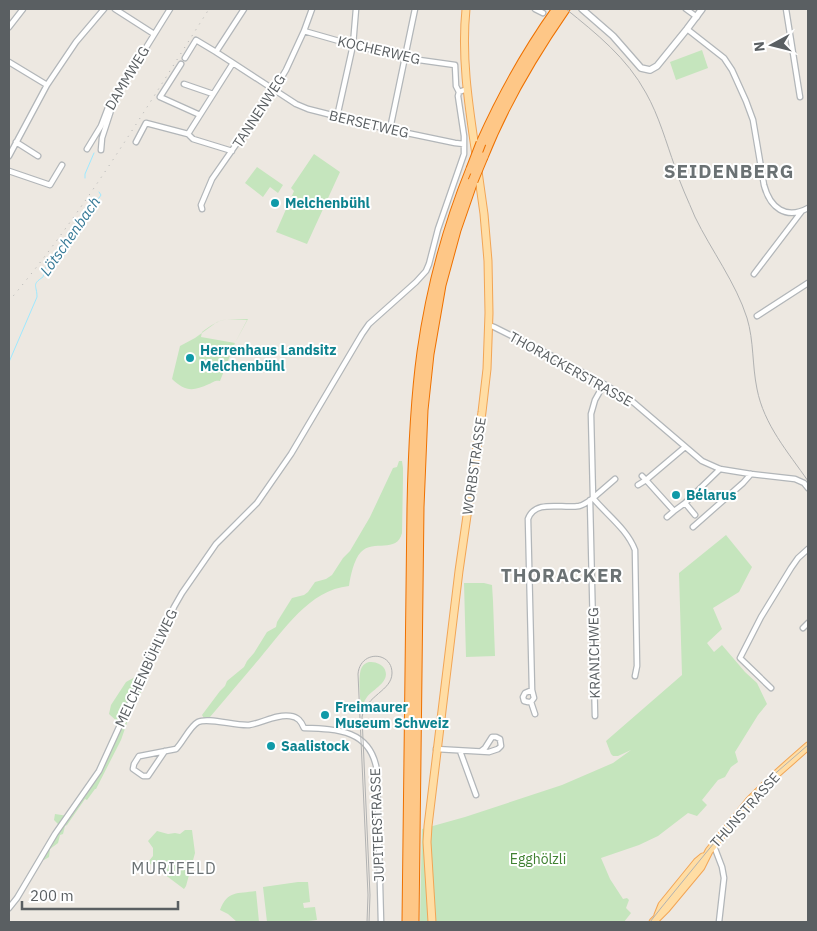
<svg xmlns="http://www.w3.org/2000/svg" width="817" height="931" font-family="'IBM Plex Sans',sans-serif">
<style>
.green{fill:#c5e5bd;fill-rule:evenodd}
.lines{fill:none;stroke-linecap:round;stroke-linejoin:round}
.stream{stroke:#9fe9ff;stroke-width:1}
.minor-casing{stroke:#b2b6b9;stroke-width:7}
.tertiary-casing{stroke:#b2b6b9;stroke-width:8}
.primary-casing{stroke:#f2a555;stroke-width:9}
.motorway-casing{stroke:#ee7100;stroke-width:11}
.minor{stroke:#fff;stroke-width:4.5}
.tertiary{stroke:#fff;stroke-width:5.5}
.primary{stroke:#ffdda4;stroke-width:7}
.motorway{stroke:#fec787;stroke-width:9}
.tram{stroke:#b1b2b2;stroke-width:1}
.rail{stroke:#b1b2b2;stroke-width:1;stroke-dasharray:1 6;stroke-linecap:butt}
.motorway-bridge-casing{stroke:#ee7100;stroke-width:11;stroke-linecap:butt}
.motorway-bridge{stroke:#fec787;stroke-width:9}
.culture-dot{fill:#0f9aa8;stroke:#fff;stroke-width:2}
.labels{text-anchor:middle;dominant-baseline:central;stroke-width:4;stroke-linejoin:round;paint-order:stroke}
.street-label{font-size:14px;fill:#5a5f62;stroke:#fff}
.culture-label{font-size:14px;font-weight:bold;fill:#0d838f;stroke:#fff;text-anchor:start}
.park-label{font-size:14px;fill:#408132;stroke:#fff}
.water-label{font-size:15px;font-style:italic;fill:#357996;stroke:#fff}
.quarter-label{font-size:16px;letter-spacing:1px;fill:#6b7274;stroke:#fff}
.district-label{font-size:19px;font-weight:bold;letter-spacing:1px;fill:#6b7274;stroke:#fff}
</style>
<rect width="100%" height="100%" fill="#ede8e1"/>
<path class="green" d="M702 50 708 68 676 80 670 62Z
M314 154 340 172 307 244 276 232 294 191 291 188Z
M257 167 283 185 278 193 270 187 263 197 245 183Z
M227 319H248L235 343 220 381C215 380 214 382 209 384 192 392 185 391 172 379L180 346 195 338 217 322ZM227 319 247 320 235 343 201 337 202 332C210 326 217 321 227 319Z
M399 461H402L403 468V478L402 533C397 554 373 539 361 552 354 559 350 577 349 586 309 590 284 630 260 658 244 677 227 697 210 717L209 720H205L202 715 220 691 225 686 227 681 244 667 247 661 254 653 267 632 276 627 277 622 292 598 304 595 308 592 315 582 326 579 332 575 343 558 350 551 370 517 393 468 397 467Z
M726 535 752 567 739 592 713 608 722 629 707 643 714 652 722 645 745 672 757 683 767 704 758 715 735 752 738 762 731 767 725 777 718 780 702 800 707 805 697 816 688 813 658 836 639 845 601 858 610 879 623 899 627 898 629 900 626 908 631 913 624 922H420L422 829 465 817 562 785 613 763 631 750 618 756H613L611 754 606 741 682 675 679 573Z
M464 583H484L492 585 493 601 495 656 466 657Z
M369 662C375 662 380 663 384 668 392 681 373 689 367 697 363 702 363 707 361 713 361 702 357 675 362 667 364 664 366 663 369 662Z
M135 677 138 680 137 686 142 690 129 717 121 740 96 789H95L87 800 85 799 67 825 65 826 63 834 60 835 58 843 50 849 49 857 44 860 41 859 61 827 54 820 55 814 68 816 99 771 121 725 109 714 111 705 126 682Z
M185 830H192L195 853 186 886 184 889 148 862 153 856V848L148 841 157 831 168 834 175 833 180 834Z
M298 882H308L310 902 303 903 304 908 315 907 317 920 299 922H267L263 887Z
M256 891 259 922H237L228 914 220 910C228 890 237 894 256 891Z"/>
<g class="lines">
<path class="stream" d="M85 178V174L94 153
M9 362 37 297C37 285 31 285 43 277 44 274 44 271 45 269 48 263 53 261 57 257 62 252 71 239 72 233L74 232 90 211 94 201 99 198 101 195 99 192"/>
<g class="minor-casing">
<path id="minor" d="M115 9 154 34
M535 9 543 13
M686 9 697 17
M786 9 800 97
M9 27 23 9
M687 29 724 58 732 70 746 101 753 120 764 185C770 208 786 220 808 208
M304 31 353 45 405 58 455 65 456 86 459 92
M185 58 196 40 216 52
M9 62 47 85
M233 63 296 104 308 109 383 128 455 143 464 144
M181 64 160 97 200 115
M184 84 213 94
M337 117 353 45 356 9
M390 129 415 9
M188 134 233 63 216 52 244 9
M16 142 38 156
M136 142 146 123 188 134 193 139 232 151
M87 149 101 126 109 105 116 96 170 9
M101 150 102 138 115 98
M9 156 47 85 76 42 104 9
M9 171 50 185 62 165
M202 209 201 205 212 179 274 90 286 70 304 31 312 9
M754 274 802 211
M757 316 808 283
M489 325 494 327 562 361 604 384 633 402 702 461 720 469 751 474 795 479 804 483 808 488
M685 447 646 480 674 511 685 503 720 469
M615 479 593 498C607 515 627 529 635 550L637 666 635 676
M638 485 646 480 642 476
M590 500 595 716
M685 503 695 515
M667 517 674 511
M693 527 743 483 751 474
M803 628 808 623
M771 688 740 658 761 617 791 568 798 558 808 549
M532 690 534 698 531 702H528L524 701 523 697 525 693 532 690 528 519C535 499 562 509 579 506 584 505 589 501 593 498L591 414 595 400 604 384
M531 702 535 714
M436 749 489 752 498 749 501 746 500 739 496 737H492L485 748 481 751
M165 751 148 776H143L133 769 134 764 139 756H140L176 749C183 742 190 726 198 722 208 717 235 726 249 725 263 723 276 714 290 716 298 717 301 721 304 728 338 729 371 730 377 771L381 922
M460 751 476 795
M714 846 722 867 724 878 719 922
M9 908 17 898 55 834 99 771 174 607 182 593 216 544 257 503 291 454 362 334 369 324 416 282 426 271 429 264 438 229 464 154V136L458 96 459 92 467 89"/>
</g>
<g class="tertiary-casing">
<path id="tertiary" d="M582 9 613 36 641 68 650 70 657 66 687 29 702 9"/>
</g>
<g class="primary-casing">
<path id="primary" d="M466 9C461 58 469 107 476 155
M658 915 662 905 697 862 703 857
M432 922 427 842 428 826 459 571 482 412 487 369 489 313 488 261 484 214 478 171
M653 922 666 909 701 867 709 851 749 801 773 777 808 746"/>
</g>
<g class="motorway-casing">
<path id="motorway" d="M481 143C502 96 527 51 557 9
M483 157C504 104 533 55 565 9
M407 922 412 507C413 455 415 403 422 352 431 289 447 228 471 169
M414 922 419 507 423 410 429 354 441 285 456 230 473 181"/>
</g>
<use href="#minor" class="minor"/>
<use href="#tertiary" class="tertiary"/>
<use href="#primary" class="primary"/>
<use href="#motorway" class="motorway"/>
<path class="tram" d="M566 9C597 34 627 58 646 93 659 116 666 142 675 167 680 184 688 200 695 217 711 250 736 283 747 318 754 341 752 365 757 389 764 425 788 452 808 481
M367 922 368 895 358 674C360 650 392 651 392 673 392 691 366 695 362 717L370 895 369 922
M650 922 661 908 749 800 770 778 808 745"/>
<path class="rail" d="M9 301C85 211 146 108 209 9"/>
<g class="motorway-bridge-casing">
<path id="motorway-bridge" d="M471 169 481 143
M473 181 483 157"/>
</g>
<use href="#motorway-bridge" class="motorway-bridge"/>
</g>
<g class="culture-dot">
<circle cx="275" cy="203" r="5"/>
<circle cx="190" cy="358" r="5"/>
<circle cx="676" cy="495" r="5"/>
<circle cx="325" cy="715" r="5"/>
<circle cx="271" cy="746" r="5"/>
</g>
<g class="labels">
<g class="street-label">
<text transform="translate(379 50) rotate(13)">KOCHERWEG</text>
<text transform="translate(127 78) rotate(-59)">DAMMWEG</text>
<text transform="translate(259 111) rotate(-57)">TANNENWEG</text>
<text transform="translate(369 124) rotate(13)">BERSETWEG</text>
<text transform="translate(571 369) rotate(29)">THORACKERSTRASSE</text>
<text transform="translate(474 466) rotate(-82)">WORBSTRASSE</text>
<text transform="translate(594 653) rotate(-91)">KRANICHWEG</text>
<text transform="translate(146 668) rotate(-65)">MELCHENBÜHLWEG</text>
<text transform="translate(745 810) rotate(-48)">THUNSTRASSE</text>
<text transform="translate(377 825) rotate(-92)">JUPITERSTRASSE</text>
</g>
<g class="culture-label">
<text x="285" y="203">Melchenbühl</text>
<text x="200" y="350">Herrenhaus Landsitz<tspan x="200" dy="16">Melchenbühl</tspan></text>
<text x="686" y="495">Bélarus</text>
<text x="335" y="707">Freimaurer<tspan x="335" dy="16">Museum Schweiz</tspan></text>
<text x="281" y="746">Saalistock</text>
</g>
<g class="park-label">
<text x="538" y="859">Egghölzli</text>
</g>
<g class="water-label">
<text transform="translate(70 236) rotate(-55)">Lötschenbach</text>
</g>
<g class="quarter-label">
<text x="174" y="868">MURIFELD</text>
</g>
<g class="district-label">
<text x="729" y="171">SEIDENBERG</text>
<text x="562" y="575">THORACKER</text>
</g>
</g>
<rect width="817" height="931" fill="none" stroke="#5a5f62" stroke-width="20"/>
<g transform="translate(772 45) rotate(263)" stroke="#ffffff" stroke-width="4" paint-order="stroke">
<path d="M0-4L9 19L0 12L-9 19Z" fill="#5a5f62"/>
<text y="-8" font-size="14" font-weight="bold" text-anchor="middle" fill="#5a5f62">N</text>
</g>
<path d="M22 901v8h156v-8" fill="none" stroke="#5a5f62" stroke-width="2.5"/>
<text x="30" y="901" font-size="15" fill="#5a5f62" stroke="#ffffff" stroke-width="4" paint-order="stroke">200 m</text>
</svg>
